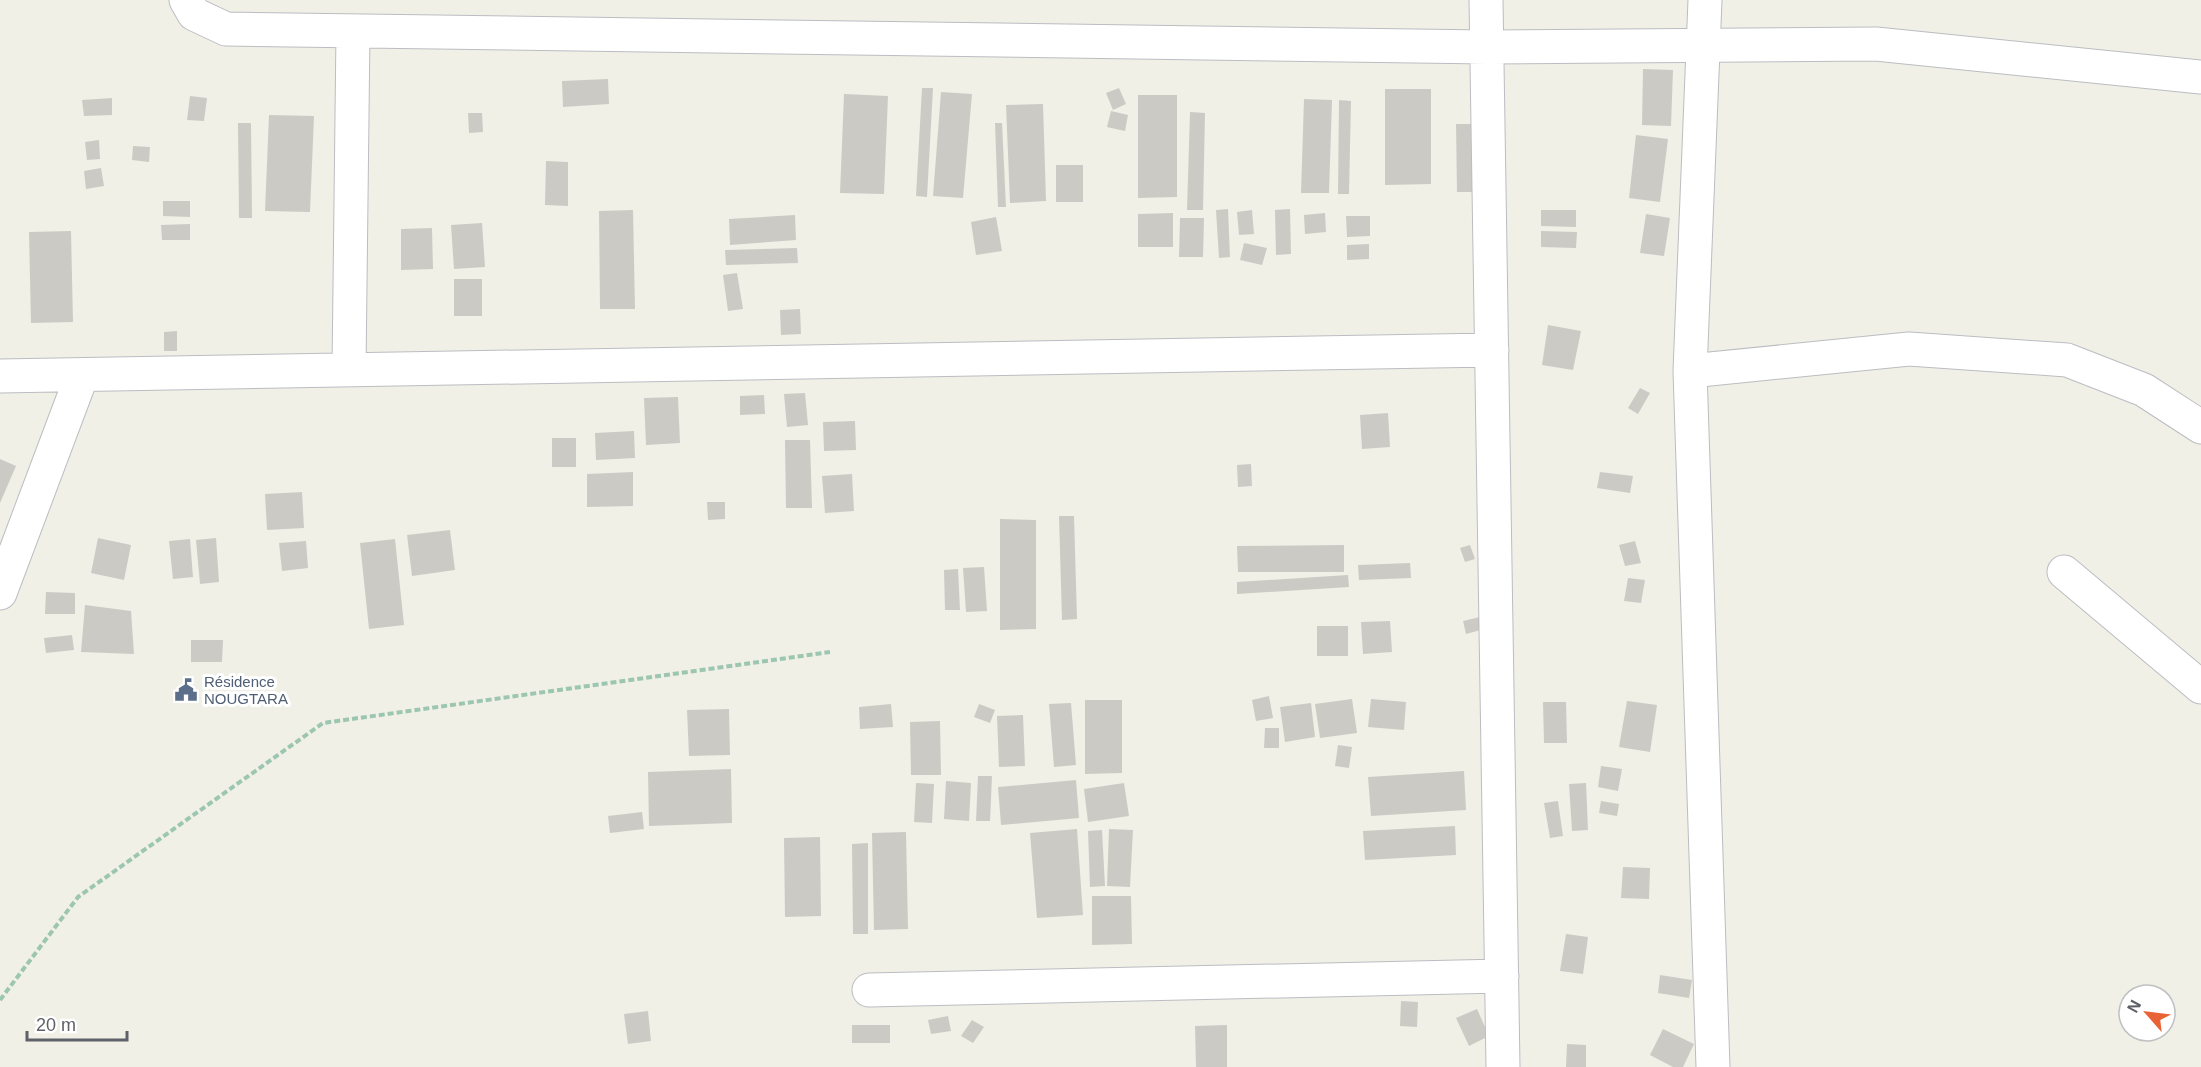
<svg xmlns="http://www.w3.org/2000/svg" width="2201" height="1067" font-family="Helvetica,sans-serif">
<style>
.building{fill:#cccac4}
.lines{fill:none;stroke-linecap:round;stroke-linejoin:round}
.street-casing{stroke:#bbbdc2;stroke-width:35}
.path{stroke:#9cc6af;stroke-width:4;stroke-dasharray:6 3;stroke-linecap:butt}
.street{stroke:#fff;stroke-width:33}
.labels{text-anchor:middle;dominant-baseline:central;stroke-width:6;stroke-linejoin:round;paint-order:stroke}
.service-label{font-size:15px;fill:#4e5e75;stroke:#fff;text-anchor:start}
</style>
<rect width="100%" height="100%" fill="#f0f0e7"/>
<path class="building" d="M1643 69 1673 70 1671 126 1642 125Z
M608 79 609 104 563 107 562 81Z
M922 88H933L927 197 916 196Z
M1119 88 1126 104 1113 110 1106 93Z
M1385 89H1431V184L1385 185Z
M941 92 972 94 963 198 933 196Z
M844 94 888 96 884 194 840 193Z
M1138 95H1177V197L1138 198Z
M190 96 207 98 204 121 187 120Z
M112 98V115L84 116 82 100Z
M1304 99 1332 100 1329 193H1301Z
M1339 100 1351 101 1349 194H1338Z
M1043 104 1046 201 1010 203 1006 105Z
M1111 111 1128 115 1125 131 1107 127Z
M1190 112 1205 113 1203 210H1187Z
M468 113H482L483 132 469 133Z
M269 115 314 116 310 212 265 211Z
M238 123H251L252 218H239Z
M995 123H1002L1006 207H998Z
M1456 124H1474V192H1457Z
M1636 135 1668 139 1660 202 1629 198Z
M99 140 100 159 87 160 85 142Z
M133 146 150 147 149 162 132 160Z
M546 161 568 162V206L545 205Z
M1056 165H1083V202H1056Z
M101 168 104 186 86 189 84 171Z
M163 201H190V217L163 216Z
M1228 209 1230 257 1219 258 1216 210Z
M1290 209 1291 254 1276 255 1275 210Z
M633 210 635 309H600L599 211Z
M1252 210 1254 234 1239 235 1237 212Z
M1541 210H1576V227L1541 226Z
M1173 213V247H1138V214Z
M1325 213 1326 232 1305 234 1304 215Z
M1646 214 1670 218 1664 256 1640 253Z
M795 215 796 240 730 245 729 219Z
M1346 216H1370V236L1347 237Z
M996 217 1002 251 976 255 971 222Z
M1180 218H1204L1203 257H1179Z
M482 223 485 267 454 269 451 225Z
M190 224V240H162L161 225Z
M432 228 433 269 401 270V229Z
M71 231 73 322 31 323 29 232Z
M1541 231 1577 232 1576 248 1541 247Z
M1244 243 1267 248 1262 265 1240 260Z
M1369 244V259L1347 260V245Z
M797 248 798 263 726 265 725 250Z
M737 273 743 309 728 311 723 275Z
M454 279H482V316H454Z
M800 309 801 334 781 335 780 310Z
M1548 325 1581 331 1573 370 1542 365Z
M177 331V351H164V332Z
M1640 388 1650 393 1638 414 1628 408Z
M805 393 808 425 787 427 784 394Z
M764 395 765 414 740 415V396Z
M678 397 680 443 646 445 644 398Z
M1388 413 1390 447 1362 449 1360 415Z
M855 421 856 450 824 451 823 422Z
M634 431 635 458 596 460 595 433Z
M552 438H576V467H552Z
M785 440H810L812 508H786Z
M0 459 16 466 0 503Z
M1251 464 1252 486 1238 487 1237 465Z
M633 472V506L587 507V474Z
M1600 472 1633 476 1630 493 1597 488Z
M852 474 854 511 825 513 822 476Z
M302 492 304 528 267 530 265 494Z
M707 502H725V519L708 520Z
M1059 516H1074L1077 619 1062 620Z
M1000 519 1036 520V629L1000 630Z
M450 530 455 570 412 576 407 535Z
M98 538 131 545 124 580 91 573Z
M216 538 219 582 200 584 196 540Z
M190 539 193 577 173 579 169 541Z
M395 539 404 625 369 629 360 543Z
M306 541 308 568 282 571 279 543Z
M1635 541 1641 563 1625 566 1619 545Z
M1344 545V572H1238L1237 546Z
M1470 545 1475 559 1465 562 1460 548Z
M1410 563 1411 578 1359 580 1358 565Z
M984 567 987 611 966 612 963 568Z
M958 569 960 610H945L944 570Z
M1348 575 1349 587 1237 594V582Z
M1628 578 1645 580 1641 603 1624 601Z
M46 592 75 593V614H45Z
M85 605 131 611 134 654 81 652Z
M1484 616 1488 628 1466 634 1463 621Z
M1390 621 1392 652 1363 654 1361 622Z
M1317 626H1348V656H1317Z
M72 635 74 650 46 653 44 638Z
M191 640H223L222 662H191Z
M1269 696 1273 718 1256 721 1252 700Z
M1352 699 1357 733 1320 738 1315 704Z
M1371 699 1406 702 1404 730 1368 727Z
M1085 700H1122V773L1085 774Z
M1627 701 1657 705 1650 752 1619 747Z
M1543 702H1566L1567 743H1544Z
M1071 703 1076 765 1054 767 1049 704Z
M1311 703 1315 737 1285 742 1280 707Z
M891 704 893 727 860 729 859 707Z
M979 704 995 710 990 723 974 717Z
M729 709 730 755 689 756 687 710Z
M1023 715 1025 766 999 767 997 716Z
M940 721 941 775H911L910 722Z
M1265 728H1279V748H1264Z
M1338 745 1352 747 1349 768 1335 766Z
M1601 766 1622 769 1618 791 1598 787Z
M731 769 732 823 649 826 648 772Z
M1464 771 1466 810 1371 816 1368 777Z
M978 776H992L990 821H976Z
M1076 780 1079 818 1001 825 998 787Z
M946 781 971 783 969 821 944 819Z
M916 783 934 784 932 823 914 822Z
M1124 783 1129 816 1088 822 1084 789Z
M1586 783 1588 830 1572 831 1569 784Z
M1558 801 1563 836 1550 838 1544 803Z
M1601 801 1619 804 1617 816 1599 813Z
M642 812 644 829 610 833 608 816Z
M1455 826 1456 855 1365 860 1363 831Z
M1077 829 1083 915 1037 918 1030 833Z
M1109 829 1133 830 1130 887 1107 886Z
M1102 830 1105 886 1090 887 1088 831Z
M906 832 908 929 874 930 872 833Z
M820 837 821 916 785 917 784 838Z
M868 843V934H853L852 844Z
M1623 867 1650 868 1649 899 1621 898Z
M1092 896H1131L1132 944 1092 945Z
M1566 934 1588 937 1583 974 1560 971Z
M1660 975 1692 980 1689 998 1658 993Z
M1401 1001 1418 1002 1417 1027 1400 1026Z
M1477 1009 1489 1036 1469 1046 1456 1018Z
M648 1011 651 1041 628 1044 624 1014Z
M948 1016 951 1031 931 1034 928 1020Z
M972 1020 984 1027 973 1043 961 1036Z
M852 1025H890V1043H852Z
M1227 1025V1067H1196L1195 1026Z
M1663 1029 1694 1044 1683 1067H1673L1650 1055Z
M1567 1044 1586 1045V1067H1566Z"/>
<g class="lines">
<g class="street-casing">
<path id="street" d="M186 0 194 14 226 29 1487 47 1876 44 2201 77
M1486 0 1503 1067
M1705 0 1690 371 1713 1067
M349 370 353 31
M1690 371 1909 349 2067 360 2144 390 2201 427
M0 376 1492 350
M2064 572 2201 687
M0 593 82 375
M869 990 1502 976"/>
</g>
<path class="path" d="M0 1000 78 897 323 723 830 652"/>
<use href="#street" class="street"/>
</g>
<defs>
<g id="civic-bare" transform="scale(1.8)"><path d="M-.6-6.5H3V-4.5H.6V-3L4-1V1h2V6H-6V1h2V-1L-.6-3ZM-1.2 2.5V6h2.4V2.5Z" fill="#5c6f8a" stroke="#fff" stroke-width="2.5" paint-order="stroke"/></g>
</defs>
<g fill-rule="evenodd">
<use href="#civic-bare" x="186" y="690"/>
</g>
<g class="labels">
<g class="service-label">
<text x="204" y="681">Résidence<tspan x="204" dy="17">NOUGTARA</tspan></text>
</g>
</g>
<g transform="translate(2147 1013) rotate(298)"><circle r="28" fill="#ffffff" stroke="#bfc0c2" stroke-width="1.5"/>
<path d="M0-4.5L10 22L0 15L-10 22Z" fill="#e86336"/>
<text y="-9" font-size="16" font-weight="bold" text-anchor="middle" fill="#5e6167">N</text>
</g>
<path d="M27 1031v9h100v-9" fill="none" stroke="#5e6167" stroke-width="3"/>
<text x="36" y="1031" font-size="18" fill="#5e6167" stroke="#ffffff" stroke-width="4.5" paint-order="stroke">20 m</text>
</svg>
